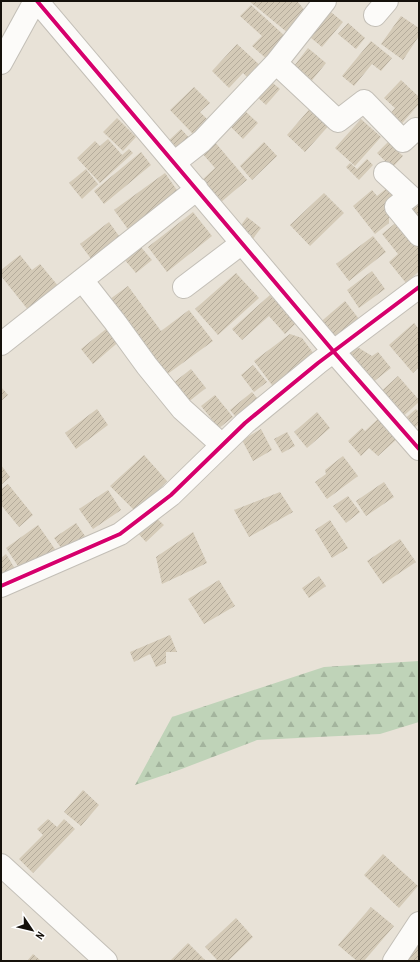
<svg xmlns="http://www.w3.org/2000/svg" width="420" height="962" font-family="'Archivo Narrow',sans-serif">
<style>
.forest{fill:url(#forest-firs)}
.building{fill:url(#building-hatch)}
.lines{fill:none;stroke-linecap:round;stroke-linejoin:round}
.minor-casing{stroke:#c3bfb7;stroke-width:24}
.minor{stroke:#fcfbf9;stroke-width:22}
.cycleway-casing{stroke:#fff;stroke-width:6}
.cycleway{stroke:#d6006c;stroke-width:4}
</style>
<defs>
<pattern id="forest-firs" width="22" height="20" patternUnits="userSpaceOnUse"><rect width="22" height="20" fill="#bfd3b8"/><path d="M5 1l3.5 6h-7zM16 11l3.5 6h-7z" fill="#a3b49d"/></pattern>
<pattern id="building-hatch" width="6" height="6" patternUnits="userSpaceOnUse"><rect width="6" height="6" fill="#d4cab7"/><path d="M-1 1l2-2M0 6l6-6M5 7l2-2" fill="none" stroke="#b5ac9c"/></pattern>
</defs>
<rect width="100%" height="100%" fill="#e8e2d7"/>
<path class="forest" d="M419 661V722L380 734 257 740 179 770 135 785 172 717 324 667Z"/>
<path class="building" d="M249 1H297L307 13 288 33Z
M251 5 286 37 269 61 252 46 262 36 240 16Z
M326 8 343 22 322 47 305 33Z
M401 16 419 28V36L403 60 381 44Z
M348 23 365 38 356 49 338 34Z
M371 41 392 58 381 71 372 64 354 86 342 76Z
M237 44 263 68 251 81 243 73 229 88 212 71Z
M308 48 326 63 309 84 291 70Z
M268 79 280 89 266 105 254 94Z
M401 80 419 97V104L397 129 386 119 395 108 384 98Z
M194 87 210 103 200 112 209 121 194 135 170 110Z
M313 105 332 122 305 152 287 135Z
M244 110 258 123 243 139 229 125Z
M117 118 136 137 123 151 103 132Z
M361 119 381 137 355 166 335 148Z
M181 129 191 140 174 156 164 145Z
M108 139 122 155 129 149 133 153 100 183 77 158 95 141 100 146Z
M214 141 247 180 220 203 201 181 215 168 202 153Z
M264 142 277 156 252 180 240 166Z
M388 142 403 156 392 168 377 153Z
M141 152 151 165 104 204 94 191Z
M367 159 373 165 359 180 346 167 350 163 357 169Z
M86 169 98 184 82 199 69 183Z
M165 173 181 196 130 232 114 210Z
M387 188 395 199 391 215 389 218V223L375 234 353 206 372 190 377 196Z
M324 193 344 213 310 246 290 225Z
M419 197V223L407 208Z
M193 212 212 236 167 272 148 247Z
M247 217 261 228 246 248 236 232Z
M398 221 419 246V271L406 283 389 262 398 254 382 234Z
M109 222 124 243 95 264 80 244Z
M373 236 386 252 349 281 336 264Z
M140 246 152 260 136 273 124 259Z
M20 255 32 270 40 264 59 287 29 311 1 276V270Z
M372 271 385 289 359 308 347 290Z
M236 273 259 298 218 335 195 309Z
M128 286 161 331 189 310 213 341 162 378 106 302Z
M270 295 296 323 285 334 269 316 242 340 232 329Z
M345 301 359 319 332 342 317 325Z
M414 323 419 329V367L413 373 389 345Z
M111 325 122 339 93 364 81 349Z
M290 334 302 338 314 354 286 374 292 382 278 393 254 361Z
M354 345 372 356 378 352 391 368 368 386 344 359Z
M253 365 267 382 254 392 241 375Z
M191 369 206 388 187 403 172 384Z
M398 376 419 400V402L399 420 377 395Z
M1 387 8 395 1 401Z
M252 392 262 404 240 422 230 410Z
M215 395 233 417 219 428 201 406Z
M97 409 108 425 76 449 65 433Z
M416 409 419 412V424L410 432 401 422Z
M317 412 330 428 307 448 294 432Z
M379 418 397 439 378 456 369 448 361 456 348 441 362 428 365 431Z
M261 429 272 450 253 461 242 440Z
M287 432 295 446 282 453 274 439Z
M144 455 167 481 136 512 110 486Z
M343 456 358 476 327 499 315 482 326 474 325 470Z
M1 465 10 477 1 485Z
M384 482 394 497 366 516 356 501Z
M8 484 33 515 19 527 1 505V489Z
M108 490 121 510 93 529 79 509Z
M280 492 293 512 249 537 234 510Z
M348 496 360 512 346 523 333 506Z
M153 515 164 525 146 542 136 531Z
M330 520 348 548 332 558 315 530Z
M76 523 85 536 64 552 54 538Z
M38 525 57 552 24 575 6 548Z
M193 532 207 563 162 584 156 557Z
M400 539 416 562 383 584 367 561Z
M6 554 17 572 1 581V558Z
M319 576 326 586 309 598 302 588Z
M219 580 235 606 204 624 188 599Z
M170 635 177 652H166V663L156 667 150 654 134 662 130 652Z
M83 790 99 805 81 826 64 812Z
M48 819 57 827 64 819 75 829 33 873 19 859 43 835 37 829Z
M383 854 418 886 399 908 364 875Z
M371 907 394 926 364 961H357L338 945Z
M236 918 253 937 228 961H218L205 947Z
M188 943 206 961H170Z
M417 944 419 946V961H410L406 958Z
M33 954 41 961H27Z"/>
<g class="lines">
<g class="minor-casing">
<path id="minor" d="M37 1 334 352 419 449
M375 15 387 1
M1 63 35 1
M276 63 338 121 364 101 403 141 416 129 419 131
M174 163 202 141 276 63 325 1
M385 173 410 196 396 207 419 235
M82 280 115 322 147 366 182 409 222 445
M184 287 242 243
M1 344 197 189
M1 586 120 534 171 495 245 423 318 363 419 287
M1 865 106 961
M394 961 419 923"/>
</g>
<use href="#minor" class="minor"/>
<g class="cycleway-casing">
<path id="cycleway" d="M37 1 334 352 419 449
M1 586 120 534 171 495 245 423 318 363 419 287"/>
</g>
<use href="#cycleway" class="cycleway"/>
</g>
<rect width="420" height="962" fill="none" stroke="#15110b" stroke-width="4"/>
<g transform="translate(32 930) rotate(125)" stroke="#ffffff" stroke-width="3" paint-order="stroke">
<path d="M0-3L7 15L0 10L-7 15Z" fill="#15110b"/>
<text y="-6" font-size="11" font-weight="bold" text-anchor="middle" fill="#15110b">N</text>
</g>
</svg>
